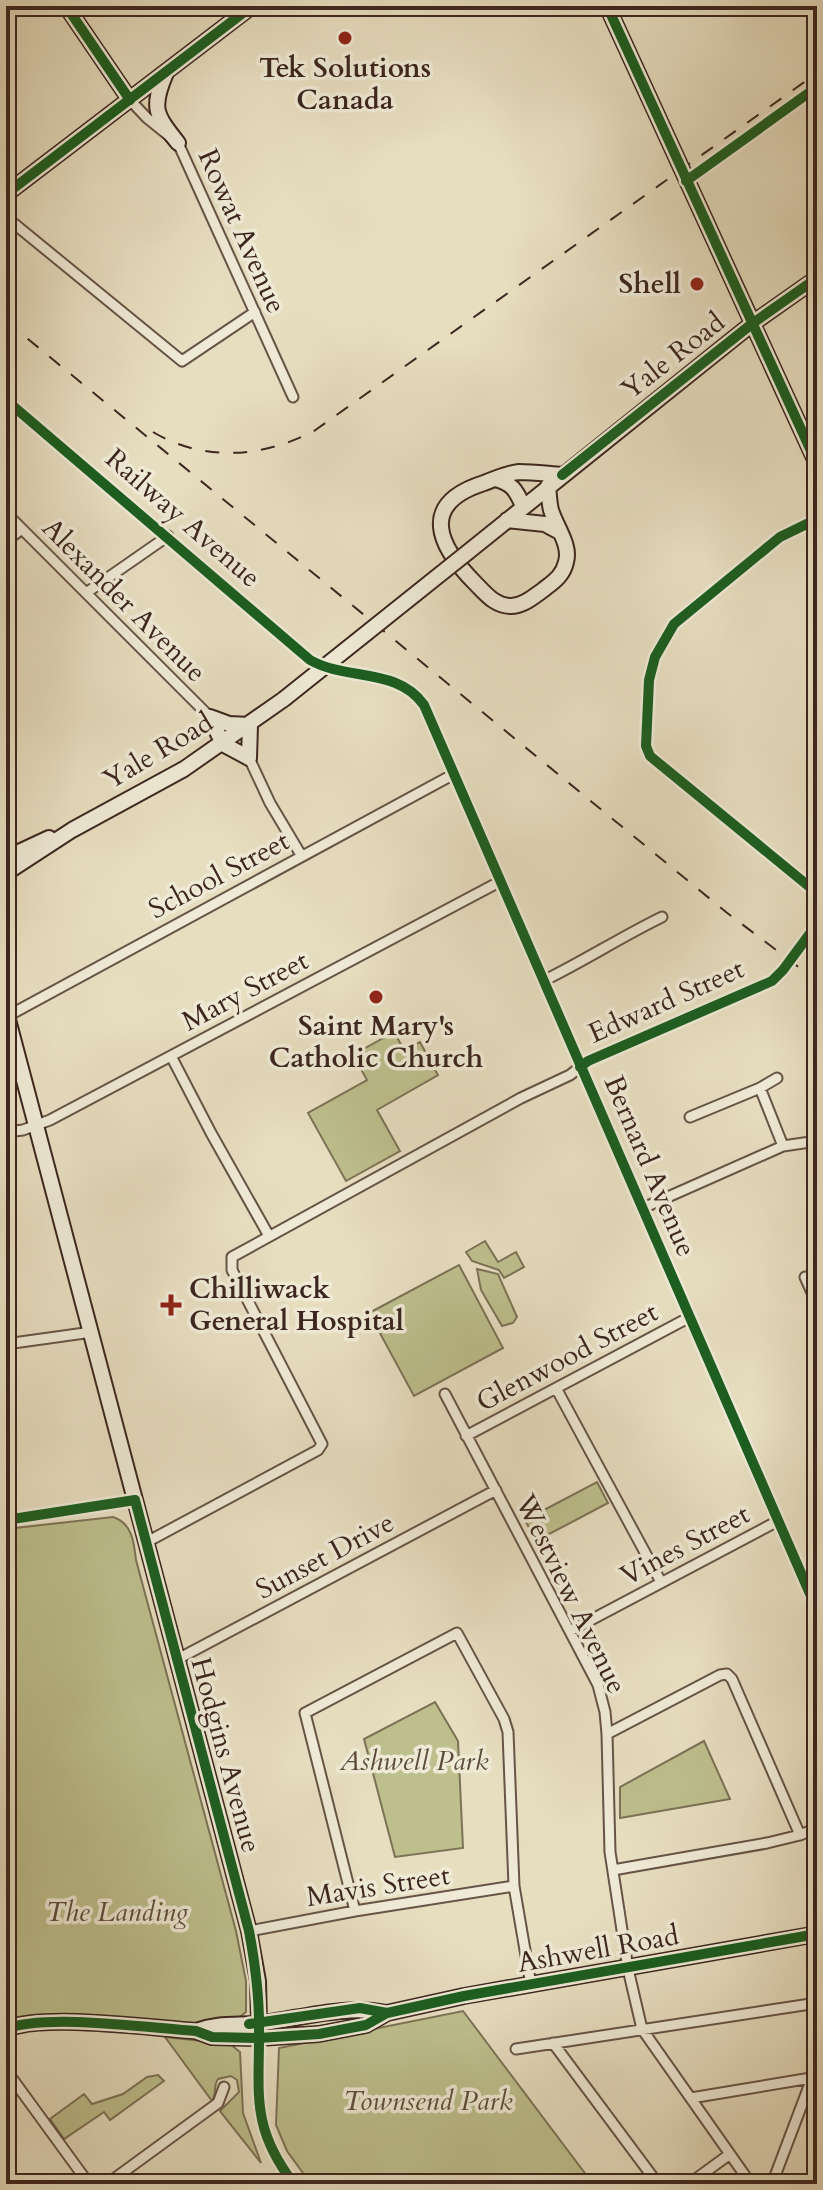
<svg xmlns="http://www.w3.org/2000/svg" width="823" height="2190" font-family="Cardo,serif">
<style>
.green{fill:#bdbf8d;stroke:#7c7256;stroke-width:2}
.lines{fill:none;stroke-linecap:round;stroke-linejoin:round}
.street-casing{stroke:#675447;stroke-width:13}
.secondary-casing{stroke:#3c261f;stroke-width:18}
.street{stroke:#efead6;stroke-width:9}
.secondary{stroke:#efead6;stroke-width:14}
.rail{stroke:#3c261f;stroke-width:2;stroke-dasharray:14 14;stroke-linecap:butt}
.secondary-bridge-casing{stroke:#3c261f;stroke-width:18;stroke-linecap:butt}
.secondary-bridge{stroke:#efead6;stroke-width:14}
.cycleway-casing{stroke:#efead6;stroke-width:15}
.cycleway{stroke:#1b5e20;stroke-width:10}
.poi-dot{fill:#8f2418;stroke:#efead6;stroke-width:3}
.labels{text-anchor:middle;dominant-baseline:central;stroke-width:7;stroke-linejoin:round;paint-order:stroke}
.poi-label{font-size:28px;font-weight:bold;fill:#3c261f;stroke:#efead6}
.street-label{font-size:28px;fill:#3c261f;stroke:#efead6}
.park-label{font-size:28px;font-style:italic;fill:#5c4c3a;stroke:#efead6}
</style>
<rect width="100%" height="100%" fill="#e7dec0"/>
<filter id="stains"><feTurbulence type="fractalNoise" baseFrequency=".0025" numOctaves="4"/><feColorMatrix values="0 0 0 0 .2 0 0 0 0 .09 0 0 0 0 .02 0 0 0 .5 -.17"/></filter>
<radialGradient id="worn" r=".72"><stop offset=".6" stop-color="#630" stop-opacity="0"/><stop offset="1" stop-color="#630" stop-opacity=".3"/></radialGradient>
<path class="green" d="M394 1032 404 1050 420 1042 438 1075 377 1110 400 1151 346 1181 308 1113 367 1080 353 1055Z
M485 1241 498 1262 516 1252 524 1267 504 1278 499 1270 472 1261 466 1252Z
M459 1265 503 1348 414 1396 369 1313Z
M477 1269 498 1274 517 1317 513 1323 502 1326 481 1290Z
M597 1482 608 1503 536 1541 525 1520Z
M113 1517C132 1523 134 1542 136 1560L236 1931 246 1981V2012L233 2022 202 2025 6 2027V1529Z
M435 1702 458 1741 463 1848 395 1857 364 1739Z
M704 1741 730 1799 620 1818V1787Z
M463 2011 593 2184H311L287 2151 276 2125 279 2048Z
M165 2037 230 2044 240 2052 243 2113 261 2163 220 2111 239 2092 237 2080 231 2076 218 2079C213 2086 217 2093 212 2101Z
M158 2075 164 2081 110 2120 104 2112 64 2139 50 2119 84 2094 92 2104 123 2094 147 2077Z"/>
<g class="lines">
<g class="street-casing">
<path id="street" d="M130 100 147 118 178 143 293 397
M6 217 182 361 255 312
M6 400 310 660C347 681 397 667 424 705L817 1610
M6 513 210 717
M817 519 780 537 674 624 655 657 649 680 646 746 650 756 817 893
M6 541 22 529
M86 593 168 536
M249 758 270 803 301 855
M543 981C584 961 621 937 662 917
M6 1017 454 774
M171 1056 211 1133 269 1236
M760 1088 783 1146
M690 1117 760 1088 777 1078
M6 1132 23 1130 50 1120 501 881
M643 1208 783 1146 817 1141
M805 1277 817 1304
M6 1344 92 1332
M556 1388 661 1582
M445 1394 598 1685 605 1712 607 1734 610 1852 628 1969 642 2029 751 2184
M466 1436 688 1318
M6 1520 135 1500
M145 1543 318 1450 322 1444 232 1270V1257L521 1098 570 1075 588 1061 772 981
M570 1631 778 1521
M176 1660 496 1490
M607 1734 720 1675 727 1674 732 1679 800 1835
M613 1870 767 1843 800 1835 817 1828
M355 1911 305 1713 457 1633 504 1719 508 1732 514 1886 531 1985
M249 1931 355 1911 514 1886
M259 2033C258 2097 252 2129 294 2184
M553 2043 658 2184
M516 2049 817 2003
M6 2070 89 2184
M691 2098 817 2077
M107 2184 218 2103 224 2087
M689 2184 730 2154
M772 2184 812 2078"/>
</g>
<g class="secondary-casing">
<path id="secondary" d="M66 6 130 100
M607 6 817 464
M166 73C151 108 155 114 178 143
M6 194 252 6
M495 479C512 483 516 490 523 506
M548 486C549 494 549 502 551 510 556 527 571 545 566 562 563 576 553 582 543 590 533 597 523 606 511 606 495 606 486 594 476 584 438 546 418 504 484 483 495 479 507 473 519 472 533 472 548 474 562 475
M507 520 545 524 558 531
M468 552 753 323 817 278
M210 717 223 744 249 758
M210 717 229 724 250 725
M249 758 250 725
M6 858 49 838
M6 873 72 830 184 769 284 699
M6 1012 249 1931 258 1981 259 2024
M6 2029C45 2013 150 2028 196 2031L212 2037 259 2038 319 2034 366 2025 387 2013 464 1996 817 1934
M196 2031C220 2022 239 2026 264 2023 306 2017 345 2005 387 2013"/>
</g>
<use href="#street" class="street"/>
<use href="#secondary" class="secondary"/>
<path class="rail" d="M6 321 726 912 817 981
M153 432C203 462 262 458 314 431L817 73"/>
<g class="secondary-bridge-casing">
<path id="secondary-bridge" d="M284 699 468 552"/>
</g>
<use href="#secondary-bridge" class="secondary-bridge"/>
<g class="cycleway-casing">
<path id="cycleway" d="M66 6 130 100
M607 6 817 464
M686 181 817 87
M6 194 252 6
M6 400 310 660C347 681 397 667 424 705L817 1610
M562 475 753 323 817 278
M817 519 780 537 674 624 655 657 649 680 646 746 650 756 817 893
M580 1067 588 1061 772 981 783 970 817 924
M6 1520 135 1500 249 1931C255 1963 259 1992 259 2024 260 2092 249 2125 294 2184
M249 2024 360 2008 387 2013
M6 2029C45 2013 150 2028 196 2031L212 2037 259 2038 319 2034 366 2025 387 2013 464 1996 817 1934"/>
</g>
<use href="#cycleway" class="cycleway"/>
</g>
<g class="poi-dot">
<circle cx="345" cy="38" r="8"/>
<circle cx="697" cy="284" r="8"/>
<circle cx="376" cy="997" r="8"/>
<path d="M167 1293h8v8h8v8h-8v8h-8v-8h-8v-8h8z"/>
</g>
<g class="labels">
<g class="poi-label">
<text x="345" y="68">Tek Solutions<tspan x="345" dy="32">Canada</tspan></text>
<text x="681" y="284" text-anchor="end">Shell</text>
<text x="376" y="1026">Saint Mary's<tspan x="376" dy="32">Catholic Church</tspan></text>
<text x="189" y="1289" text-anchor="start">Chilliwack<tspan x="189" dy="32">General Hospital</tspan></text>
</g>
<g class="street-label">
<text transform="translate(242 231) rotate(66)">Rowat Avenue</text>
<text transform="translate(673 356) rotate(-38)">Yale Road</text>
<text transform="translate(183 518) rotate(41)">Railway Avenue</text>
<text transform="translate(124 600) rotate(45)">Alexander Avenue</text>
<text transform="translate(158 751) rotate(-31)">Yale Road</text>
<text transform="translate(219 875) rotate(-28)">School Street</text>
<text transform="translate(245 991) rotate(-28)">Mary Street</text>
<text transform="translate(666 1001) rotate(-24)">Edward Street</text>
<text transform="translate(650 1166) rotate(67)">Bernard Avenue</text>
<text transform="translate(567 1357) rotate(-28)">Glenwood Street</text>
<text transform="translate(685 1545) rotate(-28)">Vines Street</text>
<text transform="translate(325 1556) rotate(-28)">Sunset Drive</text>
<text transform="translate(571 1594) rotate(64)">Westview Avenue</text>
<text transform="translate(226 1755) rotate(75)">Hodgins Avenue</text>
<text transform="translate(378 1886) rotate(-9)">Mavis Street</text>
<text transform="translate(598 1949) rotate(-10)">Ashwell Road</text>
</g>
<g class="park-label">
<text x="414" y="1761">Ashwell Park</text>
<text x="117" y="1912">The Landing</text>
<text x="428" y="2101">Townsend Park</text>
</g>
</g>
<rect width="823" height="2190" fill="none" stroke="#e7dec0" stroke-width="32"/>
<rect x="8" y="8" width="807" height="2174" fill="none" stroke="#3c261f" stroke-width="4"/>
<rect x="16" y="16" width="791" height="2158" fill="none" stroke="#3c261f" stroke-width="2"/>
<rect width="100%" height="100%" filter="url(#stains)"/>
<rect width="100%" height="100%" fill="url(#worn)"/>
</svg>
